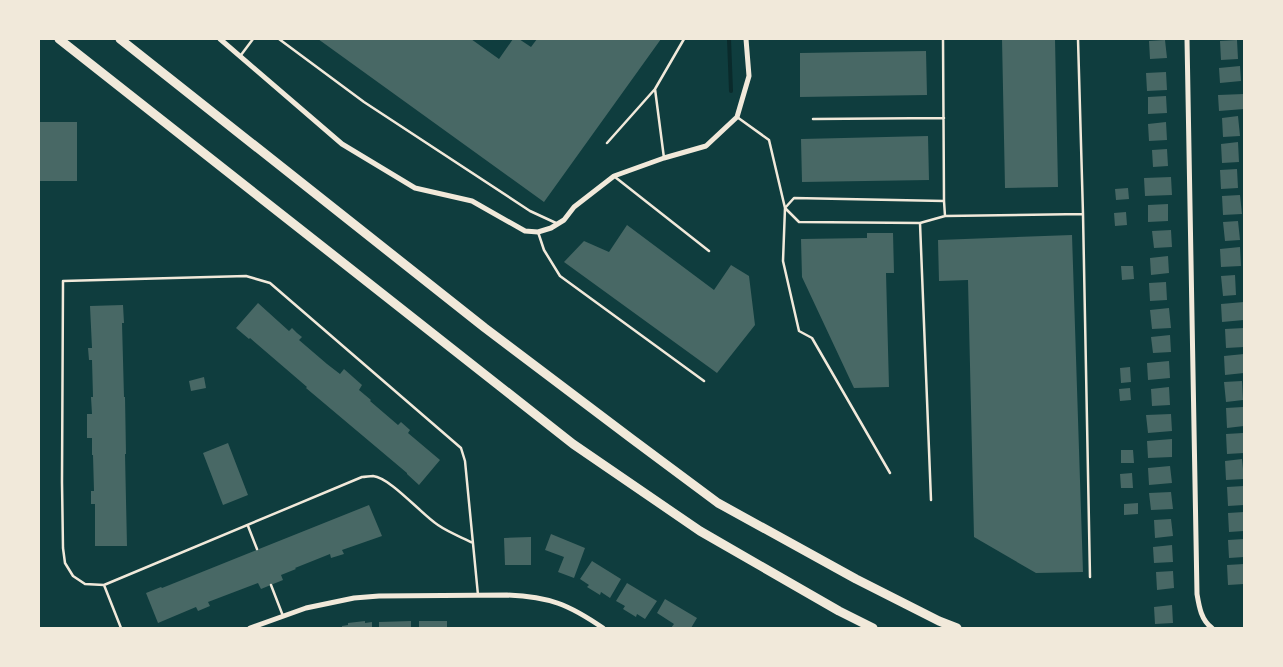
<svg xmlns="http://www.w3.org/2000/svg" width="1283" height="667" font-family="Montserrat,sans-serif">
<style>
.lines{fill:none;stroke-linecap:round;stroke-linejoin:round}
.stream{stroke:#0a2a2b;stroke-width:4}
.building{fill:#486865}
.service{stroke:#f1e9da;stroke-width:2.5}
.minor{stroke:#f1e9da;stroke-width:5}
.motorway{stroke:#f1e9da;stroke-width:9}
</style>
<rect width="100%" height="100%" fill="#0f3d3e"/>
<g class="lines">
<path class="stream" d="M729 39 731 91"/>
</g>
<path class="building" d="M318 39H471L499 59 513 39H519L531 47 537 39H661L544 202Z
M1002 39H1055L1058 187 1005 188Z
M1165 40 1167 58 1150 59 1149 41Z
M1237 40 1238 59 1221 60 1220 41Z
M926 51 927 95 800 97V53Z
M1240 66 1241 81 1220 83 1219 68Z
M1166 72 1167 90 1147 91 1146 73Z
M1244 94V109L1219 111 1218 95Z
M1166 96 1167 113 1148 114V97Z
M1238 116 1240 136 1223 137 1222 118Z
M39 122H77V181H39Z
M1166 122 1167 140 1149 141 1148 124Z
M928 136 929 180 802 182 801 139Z
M1238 142 1239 162 1222 163 1221 144Z
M1167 149 1168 166 1153 167 1152 150Z
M1237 169 1238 188 1221 189 1220 170Z
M1171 177 1172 195 1145 196 1144 178Z
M1128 188 1129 199 1116 200 1115 189Z
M1240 195 1242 214 1223 215 1222 196Z
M1168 204V221L1148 222V205Z
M1126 212 1127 225 1115 226 1114 213Z
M1238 221 1240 240 1225 241 1223 222Z
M627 225 714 290 731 265 749 276 755 325 717 373 564 262 584 241 609 252Z
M1171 230 1172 247 1154 248 1152 231Z
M867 233H893L894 273H886L889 387 854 388 802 277 801 239 867 238Z
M1072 235 1083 572 1036 573 974 537 968 280 939 281 938 240Z
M1240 247 1241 266 1221 267 1220 249Z
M1168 256 1169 273 1151 275 1150 258Z
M1121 266H1133L1134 279 1122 280Z
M1235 275 1236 295 1223 296 1221 276Z
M1166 282 1167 300 1150 301 1149 283Z
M1244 302V320L1222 322 1221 304Z
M258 303 289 331 292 328 297 333 302 337 299 340 327 364 340 374 344 369 362 385 359 390 371 400 370 401 398 425 401 422 410 430 408 433 440 460 419 485 407 474V473L306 388 307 387 250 338 249 339 236 328Z
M123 305 124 323H122L124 397H125L126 454H125L127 546H95V504H91V491H94L93 455H92V438H87V414H92L91 397H93L92 360H89L88 348H92L90 306Z
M1169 308 1171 328 1152 329 1150 310Z
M1244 328V347L1226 348 1225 329Z
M1170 335 1171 352 1153 353 1151 337Z
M1244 354V373L1225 375 1224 356Z
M1169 361 1170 378 1148 380 1147 363Z
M1130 367 1131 382 1121 383 1120 368Z
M204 377 206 388 191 391 189 381Z
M1242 381 1243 400 1226 402 1224 382Z
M1169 387 1170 405 1152 406 1151 389Z
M1130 388 1131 400 1120 401 1119 389Z
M1243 407 1244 426 1227 428 1226 408Z
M1171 414 1172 431 1148 433 1146 415Z
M1243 433 1244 453 1227 454 1226 434Z
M1172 439V457L1148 458 1147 441Z
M228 443 248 495 223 505 203 453Z
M1121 450H1133L1134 463H1121Z
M1242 459 1244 479 1226 480 1225 461Z
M1170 466 1172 483 1149 485 1148 468Z
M1132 473 1133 488H1121L1120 474Z
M1244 486V505L1228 506 1227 487Z
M1171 492 1173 509 1151 510 1149 493Z
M1138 503V514L1124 515V504Z
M369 505 382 536 342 550 344 554 331 558 330 554 295 568 296 569 281 575 283 580 261 589 258 583 208 602 210 606 198 611 196 607 158 623 146 593 161 587 162 588Z
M1244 512V531L1229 532 1228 513Z
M1171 519 1173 536 1155 538 1154 520Z
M551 534 585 548 574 578 558 572 564 557 545 550Z
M531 537V565H505L504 538Z
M1244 539V557L1229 558 1228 540Z
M1172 545 1173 562 1154 563 1153 547Z
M592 561 621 579 610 598 601 592 600 595 587 587 589 585 580 579Z
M1244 564V584L1228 585 1227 565Z
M1173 571 1174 588 1157 590 1156 572Z
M627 583 657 601 645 619 637 614 636 617 623 609 625 606 616 601Z
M665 599 697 618 691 628H671L674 624 657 613Z
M1172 605 1173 623 1155 624 1154 607Z
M365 621V623L372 622V628H342V626L348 625V623Z
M411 621V628H379V622Z
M419 621H447V628H419Z"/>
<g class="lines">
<path class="service" d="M279 39 364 102 530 211 556 223
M241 55 253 39
M655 89 684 39
M737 117 769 140 785 208 783 261 799 331 812 338 890 473
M813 119 944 118
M607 143 655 89 664 158
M615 177 709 251
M944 201 945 216 1083 214 1078 39
M785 208 794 198 944 201 943 39
M785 208 799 222 920 223 945 216
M1083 214 1090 577
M920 223 931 500
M538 232 544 250 560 276 704 381
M248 526 257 549
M104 585 362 477C365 477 370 476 373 476 391 478 421 514 438 525 448 532 461 537 473 543
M271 585 283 616
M121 628 104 585 85 584 73 576 65 563 63 548 62 482 63 281 246 276 270 283 461 448 465 461 478 595"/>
<path class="minor" d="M220 39 342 144 415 188 472 201 525 231 538 232 551 228 564 220 574 207 614 176 664 158 706 146 737 117 749 76 746 39
M1187 39 1197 594C1199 606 1201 620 1212 628
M250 628 306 608 354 598 379 596 507 595C550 597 568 604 603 628"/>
<path class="motorway" d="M59 39 573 444 700 531 839 611 873 628
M120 39 485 328 632 439 718 503 856 579 939 621 957 628"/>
</g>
<rect width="1283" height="667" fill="none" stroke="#f1e9da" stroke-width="80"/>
</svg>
